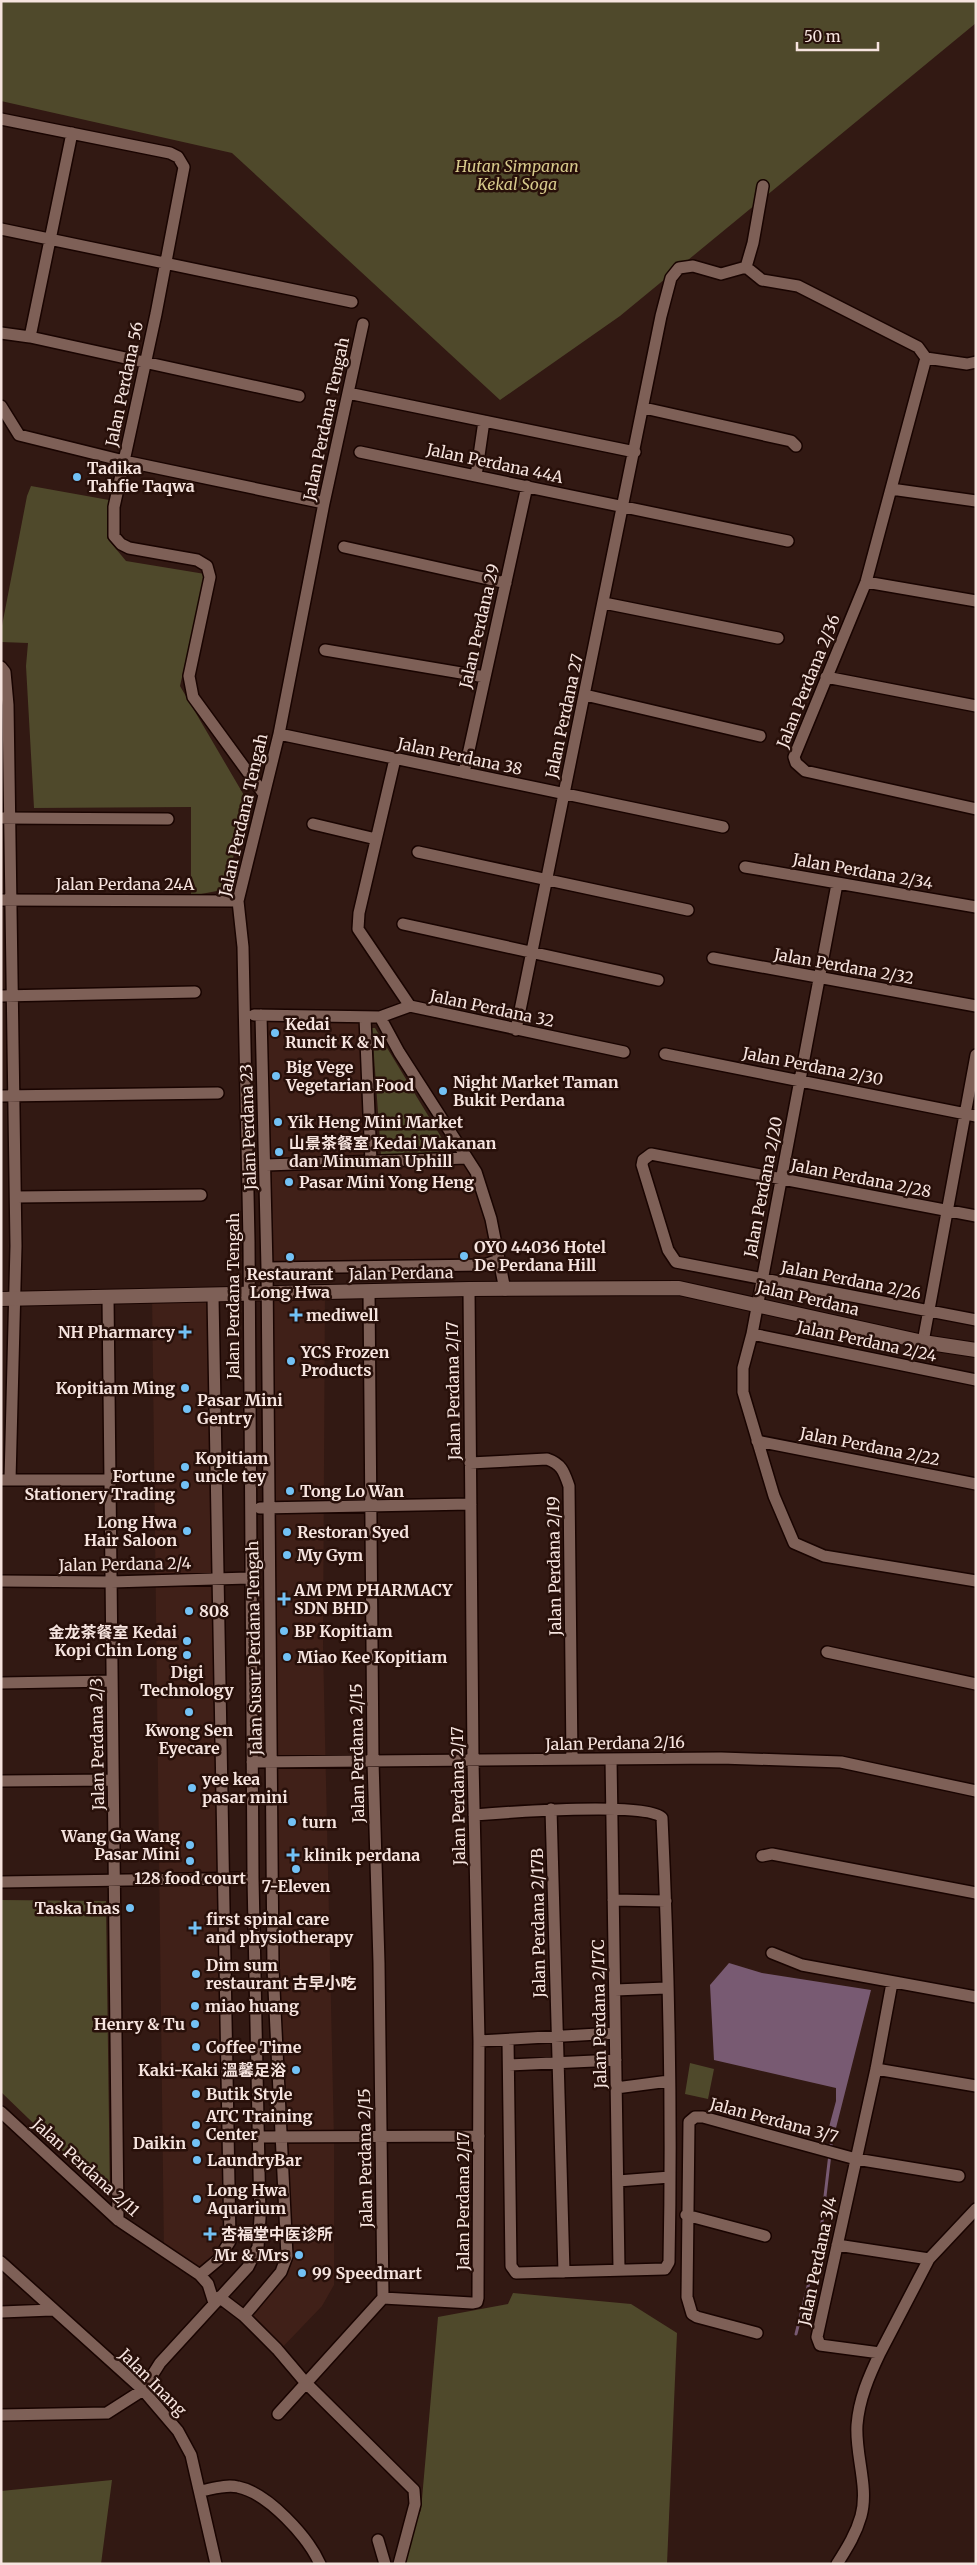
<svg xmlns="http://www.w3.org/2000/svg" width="977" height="2565" font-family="Merriweather,'Noto Sans SC',serif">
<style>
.built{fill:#402018}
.green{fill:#4f492b}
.water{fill:#785a72}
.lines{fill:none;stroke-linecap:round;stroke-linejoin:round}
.stream{stroke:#785a72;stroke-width:3}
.minor-casing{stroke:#190401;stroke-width:14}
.tertiary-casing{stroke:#190401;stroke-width:16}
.minor{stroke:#7e6057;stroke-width:11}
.tertiary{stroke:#7e6057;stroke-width:14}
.poi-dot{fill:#72c1f5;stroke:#28100a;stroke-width:2}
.labels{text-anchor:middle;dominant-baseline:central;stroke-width:5;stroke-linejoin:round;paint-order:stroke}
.park-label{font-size:16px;font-style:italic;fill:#d6c98b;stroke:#28100a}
.street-label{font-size:16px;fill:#f6e4df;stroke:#28100a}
.poi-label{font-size:16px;font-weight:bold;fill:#f6e4df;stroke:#28100a;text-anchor:start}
</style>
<rect width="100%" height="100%" fill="#321913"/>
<path class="built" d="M258 1011 367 1013 375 1158 469 1154 504 1263 263 1272Z
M325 1286 323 1647 334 2140V2285L322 2306 276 2354 238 2315 277 2270 282 2256 263 1288Z
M217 1289 229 1883 233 2242 222 2263 203 2282 164 2254 152 1291Z"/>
<path class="green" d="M1 1H976V23L620 316 500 400 232 153 1 101Z
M31 486 109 500 107 538 126 561 205 574 180 686 245 797 227 889 191 896V807L34 808 26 666 28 643 1 642V631L27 496Z
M372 1028H375L452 1155H381Z
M1 1900 106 1901 110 2197 1 2092Z
M690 2063 714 2069 708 2099 685 2094Z
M513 2293 631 2304 677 2333 667 2564H397L421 2510 438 2317 508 2304Z
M112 2480 101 2564H1V2491Z"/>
<path class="water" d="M729 1963 762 1973 871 1990 836 2128 829 2127 836 2101V2088L714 2060 710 1985Z"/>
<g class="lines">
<path class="stream" d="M796 2334 820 2239 833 2128"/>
<g class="minor-casing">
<path id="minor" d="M1 119 170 153 178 157 184 167 156 314 114 507V536L121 544 129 548 197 560 207 566 210 577 189 676 193 697 263 793
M1 229 352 302
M746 267 753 243 763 186
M1 333 30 337 299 396
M30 337 72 133
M926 358 866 582 794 757 796 763 805 771 976 809
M348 393 635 452
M1 406 19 435 124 461 324 503
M644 408 791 441 796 446
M360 452 788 541
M476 476 484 421
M891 489 976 501
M344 547 506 583
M866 582 976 601
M604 603 778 638
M325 650 485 677
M1 667 5 672 8 705 16 1246 10 1480
M826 677 976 706
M585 695 760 736
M279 734 723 827
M395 759 359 913 358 929 410 1006 624 1052
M464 773 527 486
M3 818 168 819
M313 824 376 839
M418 852 688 910
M745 867 976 907
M837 884 752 1334 743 1368V1392L774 1496 794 1543 824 1556 976 1581
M1 900 238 901
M403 924 658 980
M713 958 976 1006
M1 996 195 992
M254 1015 380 1017 410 1006
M261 1015 267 1268 484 1265 499 1260
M365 1017 371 1162
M380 1017 399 1052 476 1172 491 1219 505 1290
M516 1030 661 316 671 278 679 268 693 266 721 274 746 267 762 280 798 286 918 347 926 358 967 364 976 362
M665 1054 976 1116
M1 1096 218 1093
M266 1165 467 1158
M16 1197 201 1195
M976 1216 651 1154 643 1160 642 1165 668 1250 676 1262 976 1320
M108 1297 118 2220
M752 1334 976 1380
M923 1342 976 1055
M757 1441 976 1484
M470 1463 547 1459C562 1464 564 1472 569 1486L572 1759
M1 1480H110
M260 1508 471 1504
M1 1581 111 1582 249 1578
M827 1652 976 1684
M1 1683 112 1681
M611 1759 619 2269
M252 1762 721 1758 841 1762 976 1791
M1 1781 113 1780
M551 1809 564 2272
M474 1815C499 1813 653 1801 662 1818 669 1966 672 2114 669 2262L665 2269 516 2273 511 2266 508 2040
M762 1856 772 1854 976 1893
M1 1882 253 1878
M613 1900 666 1901
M772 1953 802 1965 976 1997
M892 1983 876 2069 817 2337 820 2345 880 2353 929 2259 976 2209
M615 1990 666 1988
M479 2041 615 2033
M509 2065 616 2060
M876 2069 976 2086
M616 2088 669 2081
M1 2112 118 2220 200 2275 208 2284 214 2303
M259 2137 479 2136
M618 2181 670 2177
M686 2215 765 2236
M837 2245 929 2259
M1 2262 143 2390 178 2431 191 2455 216 2564
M200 2275 218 2260 230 2241 213 1296
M219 2297 244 2316 277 2349 305 2382 414 2490 415 2504 399 2564
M383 2298 472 2303 477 2302 478 2298 479 2041 473 1760 469 1289
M1 2312 52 2310
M244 2316 281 2272 287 2256 273 1968 267 1268
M757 2333 697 2317 692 2314 687 2297 689 2122 695 2117H703L856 2159 959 2176
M278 2414 383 2298 379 1963 373 1761 369 1291
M1 2415 107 2413 143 2390 160 2363 248 2267 258 2247 260 2218 253 1878 249 1242 243 947 238 901 279 734 324 503 363 324
M200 2491C212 2489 226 2484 238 2487 268 2493 308 2537 320 2564
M378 2540 385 2564
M837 2564C847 2548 856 2534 861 2516 869 2487 855 2455 857 2425 859 2399 869 2376 880 2353"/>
</g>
<g class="tertiary-casing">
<path id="tertiary" d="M1 1299 469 1289 679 1288 923 1342 976 1350"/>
</g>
<use href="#minor" class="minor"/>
<use href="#tertiary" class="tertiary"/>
</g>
<g class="poi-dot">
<circle cx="77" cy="477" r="5"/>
<circle cx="275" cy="1033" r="5"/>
<circle cx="276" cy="1076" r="5"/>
<circle cx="443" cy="1091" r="5"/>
<circle cx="278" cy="1122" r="5"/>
<circle cx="279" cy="1152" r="5"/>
<circle cx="289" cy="1182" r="5"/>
<circle cx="464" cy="1256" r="5"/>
<circle cx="290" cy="1257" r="5"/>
<path d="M293.5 1307.5h5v5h5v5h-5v5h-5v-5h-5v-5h5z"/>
<path d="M182.5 1324.5h5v5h5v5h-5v5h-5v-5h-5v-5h5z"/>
<circle cx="291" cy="1361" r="5"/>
<circle cx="185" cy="1388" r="5"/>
<circle cx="187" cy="1409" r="5"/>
<circle cx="185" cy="1467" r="5"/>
<circle cx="185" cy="1485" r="5"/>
<circle cx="290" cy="1491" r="5"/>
<circle cx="187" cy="1531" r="5"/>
<circle cx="287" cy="1532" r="5"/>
<circle cx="287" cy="1555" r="5"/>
<path d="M281.5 1591.5h5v5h5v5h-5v5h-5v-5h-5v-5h5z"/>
<circle cx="189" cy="1611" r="5"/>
<circle cx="284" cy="1631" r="5"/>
<circle cx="187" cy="1641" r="5"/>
<circle cx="187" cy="1655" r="5"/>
<circle cx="287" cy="1657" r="5"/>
<circle cx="189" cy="1712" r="5"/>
<circle cx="192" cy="1788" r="5"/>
<circle cx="292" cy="1822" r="5"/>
<circle cx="190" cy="1845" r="5"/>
<path d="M290.5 1847.5h5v5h5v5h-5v5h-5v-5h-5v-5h5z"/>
<circle cx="190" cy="1861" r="5"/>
<circle cx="296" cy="1869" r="5"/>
<circle cx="130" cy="1908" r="5"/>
<path d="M192.5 1920.5h5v5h5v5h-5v5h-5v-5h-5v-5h5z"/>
<circle cx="196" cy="1974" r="5"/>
<circle cx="195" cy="2006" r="5"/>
<circle cx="195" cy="2024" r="5"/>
<circle cx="196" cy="2047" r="5"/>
<circle cx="296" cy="2070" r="5"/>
<circle cx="196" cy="2094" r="5"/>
<circle cx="196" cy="2125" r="5"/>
<circle cx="196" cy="2143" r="5"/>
<circle cx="197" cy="2160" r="5"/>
<circle cx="197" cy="2199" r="5"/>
<path d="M207.5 2226.5h5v5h5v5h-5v5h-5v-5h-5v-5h5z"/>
<circle cx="299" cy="2255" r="5"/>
<circle cx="302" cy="2273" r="5"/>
</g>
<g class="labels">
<g class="park-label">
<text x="517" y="166">Hutan Simpanan<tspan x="517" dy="18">Kekal Soga</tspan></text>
</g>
<g class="street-label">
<text transform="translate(124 384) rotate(-78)">Jalan Perdana 56</text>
<text transform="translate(326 419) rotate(-78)">Jalan Perdana Tengah</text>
<text transform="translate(495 463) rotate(12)">Jalan Perdana 44A</text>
<text transform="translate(479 626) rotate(-77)">Jalan Perdana 29</text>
<text transform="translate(808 681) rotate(-68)">Jalan Perdana 2/36</text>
<text transform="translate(564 716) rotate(-78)">Jalan Perdana 27</text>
<text transform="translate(460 756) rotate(12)">Jalan Perdana 38</text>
<text transform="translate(243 815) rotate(-77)">Jalan Perdana Tengah</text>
<text transform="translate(863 871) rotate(10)">Jalan Perdana 2/34</text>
<text x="125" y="884">Jalan Perdana 24A</text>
<text transform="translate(844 966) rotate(10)">Jalan Perdana 2/32</text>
<text transform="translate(492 1008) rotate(12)">Jalan Perdana 32</text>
<text transform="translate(813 1066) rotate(11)">Jalan Perdana 2/30</text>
<text transform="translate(248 1127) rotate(-92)">Jalan Perdana 23</text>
<text transform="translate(861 1178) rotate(11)">Jalan Perdana 2/28</text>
<text transform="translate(763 1187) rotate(-79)">Jalan Perdana 2/20</text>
<text transform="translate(401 1273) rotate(-1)">Jalan Perdana</text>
<text transform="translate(851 1280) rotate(11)">Jalan Perdana 2/26</text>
<text transform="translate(233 1296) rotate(-90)">Jalan Perdana Tengah</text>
<text transform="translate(808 1298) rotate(13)">Jalan Perdana</text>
<text transform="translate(867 1341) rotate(12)">Jalan Perdana 2/24</text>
<text transform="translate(453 1391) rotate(-91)">Jalan Perdana 2/17</text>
<text transform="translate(870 1446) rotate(11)">Jalan Perdana 2/22</text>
<text transform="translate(125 1564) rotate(-1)">Jalan Perdana 2/4</text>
<text transform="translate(554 1566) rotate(-91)">Jalan Perdana 2/19</text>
<text transform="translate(254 1648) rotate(-91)">Jalan Susur Perdana Tengah</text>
<text transform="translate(615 1743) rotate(-1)">Jalan Perdana 2/16</text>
<text transform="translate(97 1744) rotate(-91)">Jalan Perdana 2/3</text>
<text transform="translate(357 1753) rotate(-91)">Jalan Perdana 2/15</text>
<text transform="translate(458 1796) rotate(-91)">Jalan Perdana 2/17</text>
<text transform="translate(538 1923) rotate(-91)">Jalan Perdana 2/17B</text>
<text transform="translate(599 2014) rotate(-91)">Jalan Perdana 2/17C</text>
<text transform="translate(774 2120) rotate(15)">Jalan Perdana 3/7</text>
<text transform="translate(365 2158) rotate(-91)">Jalan Perdana 2/15</text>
<text transform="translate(86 2167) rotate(42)">Jalan Perdana 2/11</text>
<text transform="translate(463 2201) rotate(-90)">Jalan Perdana 2/17</text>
<text transform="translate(817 2261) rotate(-78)">Jalan Perdana 3/4</text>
<text transform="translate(153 2382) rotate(45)">Jalan Inang</text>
</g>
<g class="poi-label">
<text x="87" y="468">Tadika<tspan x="87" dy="18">Tahfie Taqwa</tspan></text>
<text x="285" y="1024">Kedai<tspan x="285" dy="18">Runcit K &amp; N</tspan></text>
<text x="286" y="1067">Big Vege<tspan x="286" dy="18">Vegetarian Food</tspan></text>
<text x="453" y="1082">Night Market Taman<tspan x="453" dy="18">Bukit Perdana</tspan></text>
<text x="288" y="1122">Yik Heng Mini Market</text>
<text x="289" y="1143">山景茶餐室 Kedai Makanan<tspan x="289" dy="18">dan Minuman Uphill</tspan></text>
<text x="299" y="1182">Pasar Mini Yong Heng</text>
<text x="474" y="1247">OYO 44036 Hotel<tspan x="474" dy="18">De Perdana Hill</tspan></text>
<text x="290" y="1274" text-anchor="middle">Restaurant<tspan x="290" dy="18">Long Hwa</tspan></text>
<text x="306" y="1315">mediwell</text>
<text x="175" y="1332" text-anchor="end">NH Pharmarcy</text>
<text x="301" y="1352">YCS Frozen<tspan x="301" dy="18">Products</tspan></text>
<text x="175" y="1388" text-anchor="end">Kopitiam Ming</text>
<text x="197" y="1400">Pasar Mini<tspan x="197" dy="18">Gentry</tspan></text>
<text x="195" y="1458">Kopitiam<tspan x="195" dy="18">uncle tey</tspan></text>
<text x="175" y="1476" text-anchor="end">Fortune<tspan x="175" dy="18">Stationery Trading</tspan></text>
<text x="300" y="1491">Tong Lo Wan</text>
<text x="177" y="1522" text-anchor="end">Long Hwa<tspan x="177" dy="18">Hair Saloon</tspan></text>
<text x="297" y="1532">Restoran Syed</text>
<text x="297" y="1555">My Gym</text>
<text x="294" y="1590">AM PM PHARMACY<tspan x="294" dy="18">SDN BHD</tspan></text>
<text x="199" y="1611">808</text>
<text x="294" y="1631">BP Kopitiam</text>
<text x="177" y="1632" text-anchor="end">金龙茶餐室 Kedai<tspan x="177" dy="18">Kopi Chin Long</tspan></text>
<text x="297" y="1657">Miao Kee Kopitiam</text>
<text x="187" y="1672" text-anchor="middle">Digi<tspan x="187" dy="18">Technology</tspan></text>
<text x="189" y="1730" text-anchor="middle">Kwong Sen<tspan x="189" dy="18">Eyecare</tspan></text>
<text x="202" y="1779">yee kea<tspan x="202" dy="18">pasar mini</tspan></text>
<text x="302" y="1822">turn</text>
<text x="180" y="1836" text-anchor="end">Wang Ga Wang<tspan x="180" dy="18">Pasar Mini</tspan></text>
<text x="304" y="1855">klinik perdana</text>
<text x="190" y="1878" text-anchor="middle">128 food court</text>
<text x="296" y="1886" text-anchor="middle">7-Eleven</text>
<text x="120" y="1908" text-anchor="end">Taska Inas</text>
<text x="206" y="1919">first spinal care<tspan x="206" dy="18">and physiotherapy</tspan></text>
<text x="206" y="1965">Dim sum<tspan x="206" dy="18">restaurant 古早小吃</tspan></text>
<text x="205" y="2006">miao huang</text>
<text x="185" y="2024" text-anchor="end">Henry &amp; Tu</text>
<text x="206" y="2047">Coffee Time</text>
<text x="286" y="2070" text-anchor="end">Kaki-Kaki 溫馨足浴</text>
<text x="206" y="2094">Butik Style</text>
<text x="206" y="2116">ATC Training<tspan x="206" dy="18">Center</tspan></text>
<text x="186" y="2143" text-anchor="end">Daikin</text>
<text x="207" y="2160">LaundryBar</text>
<text x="207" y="2190">Long Hwa<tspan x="207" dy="18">Aquarium</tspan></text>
<text x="221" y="2234">杏福堂中医诊所</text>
<text x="289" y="2255" text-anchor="end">Mr &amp; Mrs</text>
<text x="312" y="2273">99 Speedmart</text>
</g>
</g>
<rect width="977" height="2565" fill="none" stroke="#f6e4df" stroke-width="5"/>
<path d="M797 42v8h81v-8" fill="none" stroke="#f6e4df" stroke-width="2.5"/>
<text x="804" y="42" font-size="15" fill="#f6e4df" stroke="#28100a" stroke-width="4" paint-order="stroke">50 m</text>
</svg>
